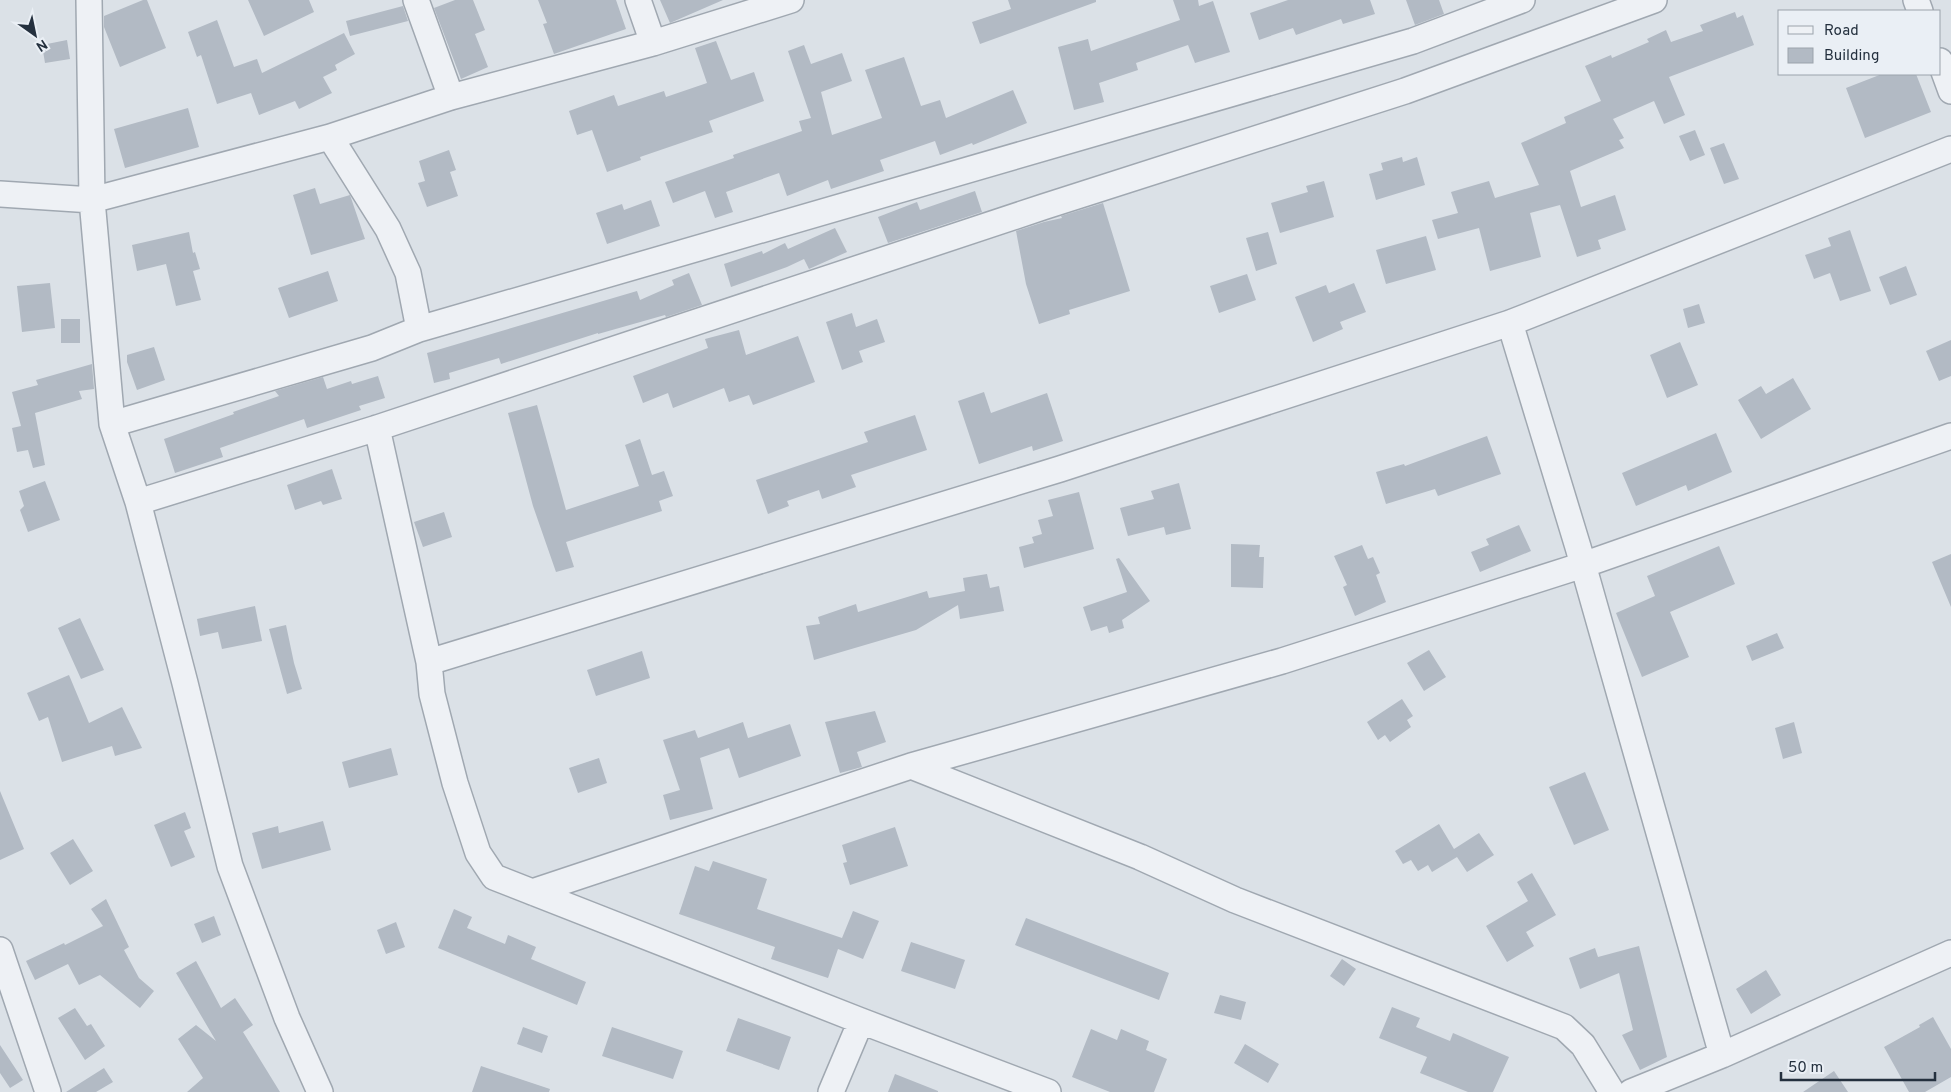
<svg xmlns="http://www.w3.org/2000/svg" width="1951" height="1092" font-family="Overpass,sans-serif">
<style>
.building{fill:#b2bac4}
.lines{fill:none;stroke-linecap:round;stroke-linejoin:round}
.street-casing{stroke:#a0a8b1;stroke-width:28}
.street{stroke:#eef1f5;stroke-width:25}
</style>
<rect width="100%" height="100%" fill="#dbe1e7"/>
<path class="building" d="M143 0H147L166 48 120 67 104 27V16Z
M248 0H309L314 12 264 36Z
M455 0H473L485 30 475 34 488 67 461 79 434 8Z
M538 0H616L626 29 554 54 543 24 547 23Z
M660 0H723L670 23Z
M1008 0H1096V2L980 44 972 22 1011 9Z
M1173 0H1198L1199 6 1213 1 1230 52 1195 63 1188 45 1136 63 1138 70 1099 83 1104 102 1074 110 1058 47 1088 39 1091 51 1180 20Z
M1288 0H1370L1375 14 1343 24 1341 19 1296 35 1293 28 1259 40 1250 13Z
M1406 0H1439L1444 14 1415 25Z
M403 6 408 21 350 36 346 21Z
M1735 12 1737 18 1743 15 1754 45 1669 77 1685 115 1664 124 1654 101 1613 119 1624 138 1619 140 1624 148 1570 171 1581 207 1615 195 1626 230 1598 240 1601 249 1577 257 1560 205 1530 213 1541 257 1490 271 1479 228 1438 239 1432 220 1458 213 1451 192 1489 181 1495 198 1539 185 1521 143 1566 123 1564 117 1601 101 1585 66 1611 55 1612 58 1649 42 1647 39 1666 30 1671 42 1703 31 1700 25Z
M217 20 234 67 257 59 262 73 344 33 355 54 335 65 337 70 323 77 332 93 299 109 295 101 259 115 251 93 217 104 201 55 197 57 188 32Z
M67 40 70 59 45 63 42 45Z
M716 41 731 80 754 72 764 101 709 121 713 132 640 157 641 160 607 172 592 130 577 135 569 111 614 95 618 106 664 91 666 97 707 83 695 48Z
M804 45 811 64 842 53 852 81 821 92 832 135 882 118 865 70 904 57 921 106 940 100 946 118 1013 90 1027 123 973 145 972 143 940 155 935 141 880 160 884 171 831 189 828 180 787 196 779 173 726 192 733 212 715 218 705 191 673 203 665 182 734 158 733 155 802 131 799 121 811 118 788 51Z
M1882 74H1916L1931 112 1865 138 1846 88Z
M188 108 199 147 125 168 114 129Z
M1695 130 1705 155 1690 161 1679 136Z
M1724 143 1739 179 1724 184 1710 148Z
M449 150 456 170 450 172 458 196 427 207 418 183 425 181 419 161Z
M1402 157 1403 162 1417 157 1425 185 1376 200 1369 174 1383 170 1381 163Z
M1324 181 1334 217 1280 233 1271 203 1308 192 1306 186Z
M315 188 320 204 350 195 365 239 311 255 293 195Z
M975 191 982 212 888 243 878 217 917 202 920 210Z
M651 200 660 226 607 244 596 213 622 204 624 210Z
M1103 203 1130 291 1069 310 1070 314 1039 324 1026 284 1016 231 1044 222 1062 218 1061 216Z
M835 228 847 252 809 269 804 259 787 267 731 287 724 264 762 251 763 254 785 243 788 249Z
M1850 230 1871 291 1840 301 1830 273 1814 279 1805 255 1831 246 1828 238Z
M189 232 193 253 195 252 200 269 193 271 201 300 176 306 166 264 137 271 132 245Z
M1268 232 1277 264 1256 271 1246 238Z
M1426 236 1436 270 1386 284 1376 250Z
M1906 266 1917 295 1890 305 1879 277Z
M328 271 338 301 289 318 278 288Z
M689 273 702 305 666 317 665 315 598 334V333L501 364 499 358 449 373 450 379 434 383 427 353 637 291 640 300 674 285 672 280Z
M1247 274 1256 300 1219 313 1210 286Z
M50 283 55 328 22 332 17 286Z
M1354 283 1366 312 1340 322 1343 329 1313 342 1295 297 1326 285 1329 293Z
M1699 304 1705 323 1688 328 1683 309Z
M852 313 856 327 877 319 885 342 859 351 863 362 842 370 826 322Z
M61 319H80V343H61Z
M739 330 746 355 798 336 815 382 753 405 749 395 729 402 724 388 673 408 668 393 643 403 633 376 708 348 705 339Z
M1951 340V376L1939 381 1926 351Z
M1680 342 1698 385 1667 398 1650 355Z
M154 347 165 380 137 390 127 362V355Z
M92 364 94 389 79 391 82 399 35 413 45 465 33 468 28 450 17 452 12 428 21 426 12 392 38 385 36 380Z
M378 376 385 398 359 406 361 410 307 428 304 419 220 448 223 457 175 473 164 439 234 414 233 412 279 396 275 391 323 377 327 389 351 381 352 384Z
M1793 378 1811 409 1761 439 1738 400 1761 386 1766 394Z
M984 392 991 413 1047 393 1063 441 1033 451 1032 446 979 464 958 401Z
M537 405 566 510 639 486 625 445 640 439 652 475 664 471 673 496 659 501 662 511 566 542 574 567 556 572 533 506 508 413Z
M915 415 927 450 851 475 856 487 822 499 819 490 787 501 789 506 768 514 756 480 868 442 864 432Z
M1716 433 1732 472 1688 491 1686 485 1636 506 1622 473Z
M1487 436 1501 474 1438 496 1435 489 1386 504 1376 472 1404 464 1405 466Z
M332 469 342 499 323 505 321 501 295 510 287 485Z
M45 481 60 520 28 532 20 510 24 506 19 491Z
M1179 483 1191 529 1166 535 1164 527 1128 536 1120 508 1154 499 1151 491Z
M1079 492 1094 549 1024 568 1019 547 1034 543 1032 537 1042 534 1038 520 1053 516 1048 500Z
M444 512 452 537 423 547 414 522Z
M1519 525 1531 551 1480 572 1471 552 1489 545 1486 539Z
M1231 544 1260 545 1259 557H1264L1263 588 1231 587Z
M1362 545 1368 559 1373 557 1380 573 1376 575 1386 602 1355 616 1343 587 1347 585 1334 556Z
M1719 546 1735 584 1670 612 1689 657 1642 677 1616 613 1655 596 1647 576Z
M1951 554V607L1932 562Z
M1119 558 1150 601 1122 620 1124 628 1109 633 1107 626 1091 631 1083 607 1127 592 1116 559Z
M987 574 990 588 999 586 1004 611 960 619 958 605 916 630 814 660 806 626 820 624 818 617 856 604 858 612 927 591 929 598 965 591 963 578Z
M255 606 262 641 222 649 218 632 200 636 197 619Z
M80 618 104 670 81 679 58 628Z
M286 625 294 663 302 689 287 694 269 629Z
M1777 633 1784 648 1752 661 1746 646Z
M1429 650 1446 677 1424 691 1407 663Z
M642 651 650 678 596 696 587 670Z
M69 675 89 723 122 707 142 748 115 756 112 746 62 762 48 717 39 721 27 693Z
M1402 699 1413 716 1407 720 1411 727 1390 742 1385 735 1378 740 1367 722Z
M875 711 886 742 857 752 862 767 840 773 825 722Z
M743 722 748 738 790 724 801 756 739 778 729 748 700 758 713 809 670 820 663 795 680 790 663 740 695 730 698 738Z
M1794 722 1802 753 1783 759 1775 728Z
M391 748 398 775 349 788 342 762Z
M599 758 607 783 578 793 569 768Z
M1585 772 1609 830 1574 845 1549 787Z
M0 791 24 849 0 860Z
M185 812 191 828 184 831 195 857 171 867 154 825Z
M323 821 331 850 262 869 252 833 278 826 279 833Z
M1439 824 1454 849 1479 833 1494 855 1467 872 1457 857 1432 872 1428 865 1418 871 1411 860 1403 864 1395 851Z
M895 827 908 866 850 885 843 863 847 862 842 845Z
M73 839 93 871 70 885 50 853Z
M713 861 767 879 757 909 842 938 853 911 879 921 863 959 838 949 828 978 771 959 775 947 679 914 695 866 709 871Z
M1532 873 1556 915 1526 932 1534 946 1507 962 1486 926 1528 901 1517 882Z
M106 899 129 947 124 950 139 978 154 991 140 1008 100 975 79 985 68 964 35 980 26 961 64 943 65 945 103 926 91 909Z
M454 909 472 917 467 928 505 944 508 935 536 947 531 959 586 982 577 1005 438 948Z
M214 916 221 935 202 943 194 924Z
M1026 918 1169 973 1159 1000 1015 945Z
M396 922 405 947 386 954 377 930Z
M911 942 965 960 955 989 901 971Z
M1639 946 1667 1057 1640 1070 1622 1035 1633 1030 1619 973 1580 989 1569 958 1595 948 1598 957Z
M1342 959 1356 969 1344 986 1330 976Z
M196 961 221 1008 235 998 253 1025 243 1032 280 1092H187L203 1078 178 1039 196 1025 216 1041 176 973Z
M1766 970 1781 995 1751 1014 1736 989Z
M1220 995 1246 1002 1241 1020 1214 1013Z
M1392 1007 1420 1018 1416 1027 1450 1041 1453 1033 1509 1057 1493 1092H1468L1420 1073 1427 1057 1379 1038Z
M75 1008 87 1026 91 1024 105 1046 85 1060 58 1018Z
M1933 1017 1951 1049V1077L1925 1092H1909L1884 1047 1920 1027 1919 1025Z
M738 1018 791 1037 779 1070 726 1051Z
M523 1027 548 1036 542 1053 517 1044Z
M612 1027 683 1051 673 1079 602 1056Z
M1091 1029 1117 1040 1121 1029 1149 1041 1146 1050 1167 1059 1154 1092H1110L1072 1077Z
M1245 1044 1279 1064 1268 1083 1234 1063Z
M0 1045 23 1080 10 1088 0 1073Z
M481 1066 550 1089 549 1092H472Z
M104 1068 113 1082 96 1092H66Z
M1834 1071 1848 1092H1803Z
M895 1074 938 1091V1092H888Z"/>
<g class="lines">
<g class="street-casing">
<path id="street" d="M89 0 92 200 112 424 138 502 185 683 230 866 287 1018 320 1092
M416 0 451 97
M638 0 653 43
M1916 0 1920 11
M1940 61 1951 91
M330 137 388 229 408 273 419 329
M0 194 92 200 330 137 451 97 653 43 791 0
M1510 323 1578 547 1722 1055
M112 424 372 348 419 329 1413 41 1522 0
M377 428 429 662 432 694 455 783 478 853 494 877 861 1021 1048 1092
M138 502 377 428 1043 207 1405 91 1654 0
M429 662 1060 469 1510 323 1951 149
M911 766 1140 857 1235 900 1564 1027 1583 1045 1612 1092
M532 892 911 766 1282 661 1583 565 1951 436
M0 950 48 1092
M831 1092 861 1021
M1631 1092 1722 1055 1951 953"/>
</g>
<use href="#street" class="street"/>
</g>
<rect x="1778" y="10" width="162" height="65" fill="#eaeff5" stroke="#9ba3ac"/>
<rect x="1788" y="26" width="25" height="8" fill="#eef1f5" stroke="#9ba3ac"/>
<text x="1824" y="35" font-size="15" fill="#24303e">Road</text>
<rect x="1788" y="48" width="25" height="15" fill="#b2bac4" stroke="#9ba3ac"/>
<text x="1824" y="60" font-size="15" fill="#24303e">Building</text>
<g transform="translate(35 35) rotate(147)" stroke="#eaeff5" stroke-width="4" paint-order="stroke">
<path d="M0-4L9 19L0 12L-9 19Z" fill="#24303e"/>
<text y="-8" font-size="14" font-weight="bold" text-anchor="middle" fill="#24303e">N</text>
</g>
<path d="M1781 1072v8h154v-8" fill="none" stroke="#24303e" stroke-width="2.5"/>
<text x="1788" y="1072" font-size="15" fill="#24303e" stroke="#eaeff5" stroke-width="4" paint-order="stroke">50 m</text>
</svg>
